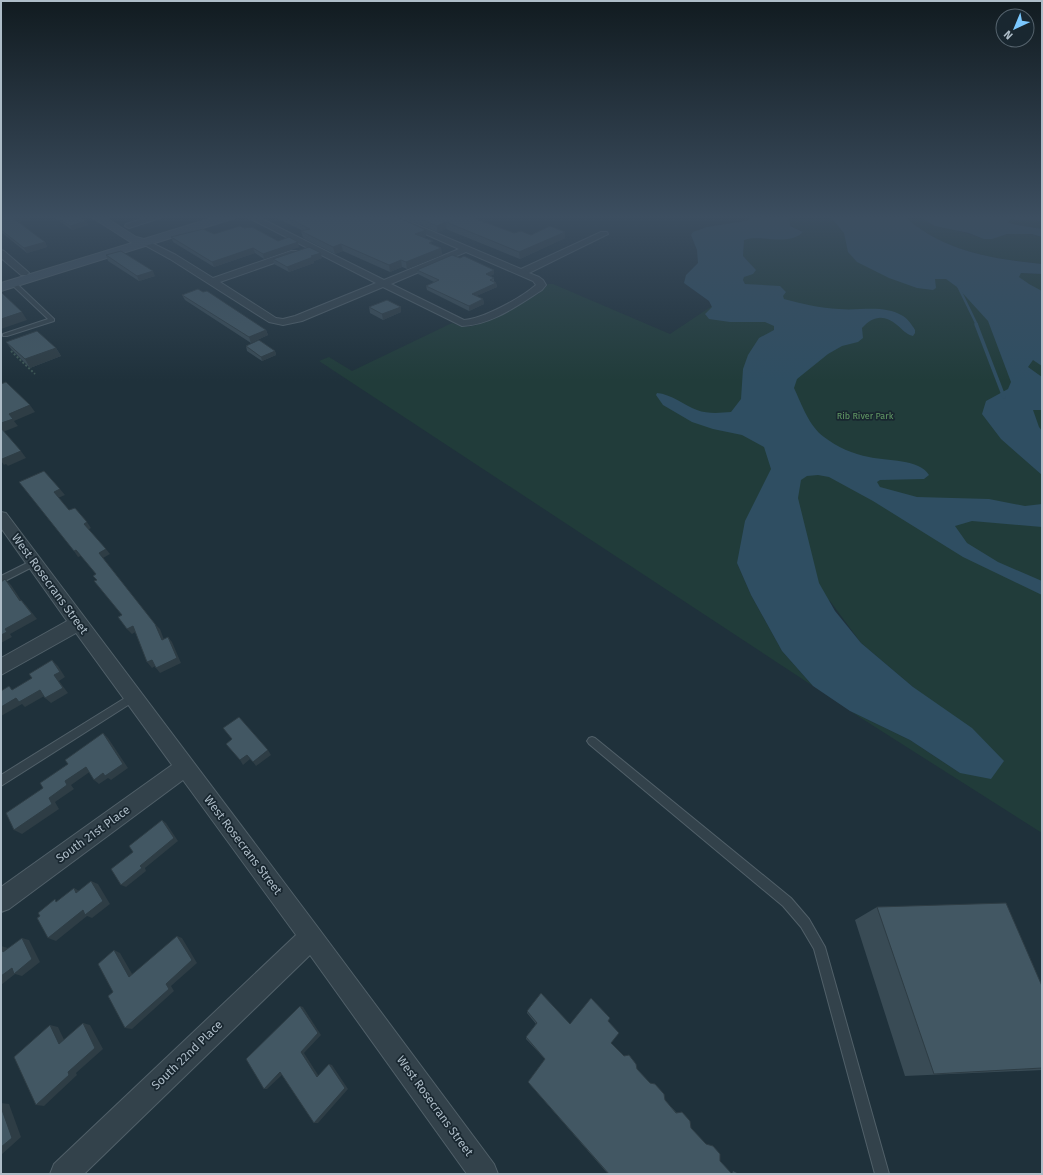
<svg xmlns="http://www.w3.org/2000/svg" width="1043" height="1175" font-family="'Fira Sans',sans-serif">
<style>
.green{fill:#213c3a}
.water{fill:#2f4e62}
.lines{fill:none;stroke-linecap:round;stroke-linejoin:round}
.stream-far1{stroke:#2f4e62;stroke-width:2.5}
.stream{stroke:#2f4e62;stroke-width:3.5}
.service-casing{stroke:#516069;stroke-width:2}
.minor-casing{stroke:#516069;stroke-width:2}
.secondary-casing{stroke:#516069;stroke-width:2}
.path{stroke:#3f5956;stroke-width:2;stroke-dasharray:2 2;stroke-linecap:butt}
.service{fill:#33424b;fill-rule:evenodd}
.minor{fill:#33424b;fill-rule:evenodd}
.secondary{fill:#41525f;fill-rule:evenodd}
.wall{fill:#394b55}
.shaded-wall{fill:#2e3d45}
.building{fill:#425763;stroke:#2e3d45}
.labels{text-anchor:middle;dominant-baseline:central;stroke-width:3.5;stroke-linejoin:round;paint-order:stroke}
.far-park-label{font-size:9px;fill:#639b65;stroke:#192730}
.near-street-label{font-size:12px;fill:#aebdc8;stroke:#192730}
</style>
<rect width="100%" height="100%" fill="#1f313b"/>
<path class="green" d="M789 216H830L836 223 1019 276 1020 273 1042 274V833L850 711 910 740 960 773 913 687 861 643 830 601 737 563 751 595 782 651 813 686 319 361 329 357 352 371 452 323C457 325 462 327 467 327 483 326 540 297 548 284H553L670 334 745 284 743 280 744 277 755 270 743 256 744 240 751 238 782 239 803 231 790 226Z
M904 216H918L921 219 984 239C991 239 994 237 1000 236 1012 232 1030 233 1042 237V264C992 259 942 251 904 216Z
M1010 219 1042 221V229L1012 224 1007 222Z"/>
<path class="water" d="M750 216H789L790 226 803 232C788 247 762 234 744 240L743 256 756 270 753 274 744 277 743 280 745 284 780 286 786 292 783 296 784 299C802 304 820 308 839 309 861 311 883 304 903 316 908 319 912 325 915 330V333L913 336C906 334 903 330 897 325 884 314 873 316 862 328L863 338 858 342 842 346 828 354 797 379 794 388C802 405 809 426 824 437 837 447 853 454 869 457 886 461 920 459 929 475L924 479 880 480 877 482 880 487 917 497 989 499 1025 506 1042 504V527L972 521 955 526 967 543 998 562 1042 581V595L963 557 873 501 829 477 818 475 807 476 801 480 798 498 819 583 835 611 861 643 913 687 972 728 1004 761 991 779 960 773 910 740 850 711 813 686 782 651 751 595 737 563 745 521 771 469 764 447 742 435 713 429 692 422 663 405 656 395 657 393C671 394 684 405 697 410 707 414 720 413 731 412L741 399 743 369 748 355 759 338 774 330V326L765 322H730L709 319 705 314 712 307 709 301 684 283 686 275 698 263 697 250 691 235 693 232 707 227 746 221 750 219Z
M830 216H904C942 251 992 259 1042 264V274L1021 273 1019 277 1029 284 1042 291V366L1033 360 1028 367 1042 377V410H1033L1039 427 1042 431V475L1001 439 982 414 986 401 1008 389 1011 382 988 321 957 287 946 279H935L936 288 933 290 917 288 889 278 857 262 848 252 844 233Z
M918 216H1042V221L1010 219 1008 222 1012 224 1042 229V237L1032 234H1007L992 239H984L969 233 935 226Z"/>
<g class="lines">
<path class="stream-far1" d="M958 286 977 325"/>
<path class="stream" d="M976 324 1004 397"/>
<g class="service-casing">
<path id="service" d="M11 282H15L54 319V321L7 336H3V334L48 319 11 284Z
M35 559 38 560 39 562 38 564 1 583V576Z
M133 693 136 694 138 697 136 700 1 786V775Z
M592 737 595 738 791 898 809 919 825 947 889 1174H875L814 949 801 927 783 906 589 744 587 741 589 738Z"/>
</g>
<g class="minor-casing">
<path id="minor" d="M153 216H166L129 228 125 226 126 224Z
M245 216H256L384 280 459 249 385 216H396L521 269 601 232H607L608 234 529 273 539 277 543 280 546 285 542 290C518 305 492 325 462 326L383 287 302 321 283 325 269 322 170 259 141 243 145 240 148 241 176 255 213 278 291 251H297L298 253 297 255 220 282 276 318 283 319 295 316 376 283ZM466 252 533 281 536 285C521 298 483 319 464 320L391 284Z
M1 250 4 251 27 271 29 273 27 275H21L1 258Z
M1 512 6 513 319 929 494 1164 498 1174H467L310 955 84 1174H50L54 1164 296 935 183 780 9 909 1 912V887L172 765 76 633 1 675V658L67 621 1 528Z"/>
</g>
<g class="secondary-casing">
<path id="secondary" d="M90 216H103L136 237 144 239 219 216H236L235 218 1 291V283L132 243Z"/>
</g>
<path class="path" d="M11 351 35 374"/>
<use href="#service" class="service"/>
<use href="#minor" class="minor"/>
<use href="#secondary" class="secondary"/>
</g>
<path class="wall" d="M1 216H29L30 219 18 222 45 242 47 247 27 253 1 232Z
M54 216H78L86 221 88 225 72 230 55 218Z
M273 216H395L426 230V236L423 237 433 245 441 248 442 255 407 269 402 267 390 272 343 251 335 254 303 238 301 231H303Z
M400 216H468L514 233 531 235 565 232V238L520 259 446 229 437 232Z
M244 228 278 241 299 247 264 259 255 253 214 267 173 242 171 237 214 234Z
M106 255 155 276 139 281 108 261Z
M322 258 314 261V263L289 272 274 264 273 259Z
M460 258 494 270V274L490 276 494 278V281L496 283 497 287 476 296 483 299 484 304 469 311 427 290 426 286 434 282 418 274 417 270Z
M182 295 266 330 268 335 251 343 185 300Z
M369 307 401 312 383 320 370 313Z
M6 342 56 348 61 356 30 368 12 350Z
M246 346 275 351 276 355 262 361 247 351Z
M877 907 1042 986V1070L905 1076 855 920Z
M527 1011 570 1024 608 1021 611 1043 691 1128 720 1161 732 1174 733 1171 739 1174H608L528 1082 545 1059 526 1039V1037L536 1024 527 1013Z"/>
<path class="shaded-wall" d="M20 216H29L30 219 16 223 13 218Z
M86 221 88 225 72 230 70 226Z
M446 222V229L437 232V226Z
M426 230V236L416 240 415 234Z
M565 232V238L520 259 519 252Z
M45 242 47 247 27 253 24 248Z
M298 242 299 247 264 259 263 254Z
M341 244 343 251 335 254 333 247Z
M253 248 255 253 214 267 212 262Z
M441 248 442 255 407 269 406 262Z
M321 253 322 258 314 261V263L289 272 287 267 311 256Z
M401 260 402 267 390 272 389 265Z
M494 270V274L486 278V274Z
M153 271 155 276 139 281 137 276Z
M496 283 497 287 472 298V294Z
M483 299 484 304 469 311V306Z
M401 307V312L383 320 382 314Z
M22 312 27 320 1 329V319Z
M266 330 268 335 251 343 249 337Z
M56 348 61 356 30 368 25 359Z
M275 351 276 355 262 361 261 357Z
M30 405 35 412 14 421 18 426 3 432 1 428V423L9 414Z
M21 451 26 458 8 466 6 464 4 465 1 461V458Z
M60 489 65 495 58 498 54 492Z
M87 522 91 528 88 530 84 524Z
M106 549 110 554 103 558 99 553Z
M76 550 81 556 78 557 74 551Z
M5 579 11 585 21 600 26 605 37 619 10 634 12 637 1 643V635L5 629 20 601Z
M155 624 160 629 166 645 162 640Z
M133 626 137 631 132 634 127 629Z
M168 637 172 642 181 663 160 673 156 668Z
M52 660 58 666 65 677 59 681 68 693 51 703 45 698 54 675Z
M152 660 157 665 152 668 147 662Z
M40 690 46 695 25 707 22 704 1 716V707L16 698Z
M103 733 108 738 128 768 111 780 108 778 99 784 94 780Z
M268 750 271 755 256 766 253 762Z
M247 755 250 759 243 765 240 760Z
M86 767 91 771 71 785 74 789 55 802 59 809 22 834 14 830 49 798 65 781Z
M162 820 166 823 178 841 145 868 146 871 126 887 121 885 140 866Z
M91 881 98 884 110 904 92 918 87 916 56 941 48 938Z
M74 888 81 892 76 893Z
M177 936 182 938 197 963 171 986 174 991 132 1029 125 1028 166 984Z
M22 938 29 940 40 962 22 976 15 974 1 985V976L12 968Z
M1 946 8 948 3 952 1 948Z
M114 950 120 953 135 979 129 977Z
M300 1006 303 1007 321 1035 304 1053 320 1078 317 1077 301 1052Z
M83 1023 90 1025 103 1049 76 1073 77 1075 44 1106 36 1105 68 1072Z
M50 1025 58 1027 67 1046 59 1044Z
M329 1064 332 1065 348 1089 318 1123H314Z
M280 1072 284 1073 267 1089H264Z
M1 1103 9 1104 21 1137 1 1155Z"/>
<path class="building" d="M1 216H20L13 218 45 242 24 248 1 230Z
M56 216H78L86 221 70 226Z
M284 216H395L426 230 415 234 433 241 429 243 441 248 406 262 401 260 389 265 341 244 333 247 301 231 310 229Z
M414 216H468L514 233 521 231 531 235 550 226 565 232 519 252 446 222 437 226Z
M240 226 244 228 252 227 278 241 289 237 298 242 263 254 253 248 212 262 171 237 203 229 214 234Z
M309 247 321 253 311 256 313 257 287 267 273 259Z
M121 251 153 271 137 276 106 255Z
M452 255 460 258 464 256 494 270 486 274 494 278 490 280 496 283 472 294 483 299 469 306 426 286 439 280 417 270Z
M198 289 203 292 207 291 266 330 249 337 182 295Z
M1 292 22 312 1 319Z
M387 300 401 307 382 314 369 307Z
M37 331 56 348 25 359 6 342Z
M259 340 275 351 261 357 246 346Z
M6 382 30 405 9 414 13 419 1 423V384Z
M1 428 21 451 2 459 1 458Z
M44 471 60 489 54 492 69 510 75 508 87 522 84 524 106 549 99 553 155 624 162 640 168 637 177 658 156 668 152 660 147 662 133 626 127 629 118 617 122 615 94 581 97 580 93 576 96 574 76 550 74 551 19 482Z
M5 579 20 601 21 600 32 614 5 629 7 632 1 635V582Z
M52 660 60 672 54 675 63 688 45 698 40 690 19 702 16 698 1 707V691L9 686 12 690 32 678 29 674Z
M239 717 268 750 253 762 247 755 240 760 226 744 232 739 223 728Z
M103 733 123 764 105 776 103 773 94 780 86 767 65 781 67 785 49 798 52 804 14 830 6 813 43 788 40 783 68 764 65 760Z
M162 820 174 838 140 866 142 868 121 885 111 869 133 852 129 846Z
M91 881 103 901 85 915 83 910 48 938 37 918 40 916 38 913 55 899 56 902 74 888 76 893Z
M1006 903 1042 986V1068L934 1074 877 907Z
M177 936 192 960 166 984 169 989 125 1028 108 996 113 992 98 964 114 950 129 977Z
M22 938 32 959 14 974 12 968 1 976V948L3 952Z
M541 993 570 1024 591 998 610 1018 608 1021 619 1033 611 1043 624 1056 629 1055 636 1064 637 1069 650 1083 655 1084 664 1094 665 1100 676 1113 682 1112 690 1121 691 1128 706 1144 713 1146 720 1154V1161L732 1174H609L528 1082 545 1059 526 1037 537 1023 527 1011Z
M300 1006 318 1033 301 1052 317 1077 329 1064 345 1088 314 1123 280 1072 264 1089 246 1059Z
M83 1023 95 1048 68 1072 69 1075 36 1105 14 1057 50 1025 59 1044Z
M1 1107 12 1138 1 1147Z"/>
<linearGradient id="sky" x2="0" y2="1"><stop stop-color="#111b20"/><stop offset="0.57" stop-color="#3c4e60"/><stop offset="1" stop-color="#3c4e60" stop-opacity="0"/></linearGradient>
<rect width="1043" height="381" fill="url(#sky)"/>
<g class="labels">
<g class="far-park-label">
<text x="865" y="416">Rib River Park</text>
</g>
<g class="near-street-label">
<text transform="translate(50 584) rotate(54)">West Rosecrans Street</text>
<text transform="translate(93 834) rotate(-36)">South 21st Place</text>
<text transform="translate(243 845) rotate(53)">West Rosecrans Street</text>
<text transform="translate(187 1055) rotate(-44)">South 22nd Place</text>
<text transform="translate(435 1106) rotate(54)">West Rosecrans Street</text>
</g>
</g>
<rect width="1043" height="1175" fill="none" stroke="#aebdc8" stroke-width="4"/>
<g transform="translate(1015 28) rotate(224)"><circle r="19" fill="#192730" stroke="#55636d"/>
<path d="M0-3L7 15L0 10L-7 15Z" fill="#7bc8ff"/>
<text y="-6" font-size="11" font-weight="bold" text-anchor="middle" fill="#aebdc8">N</text>
</g>
</svg>
